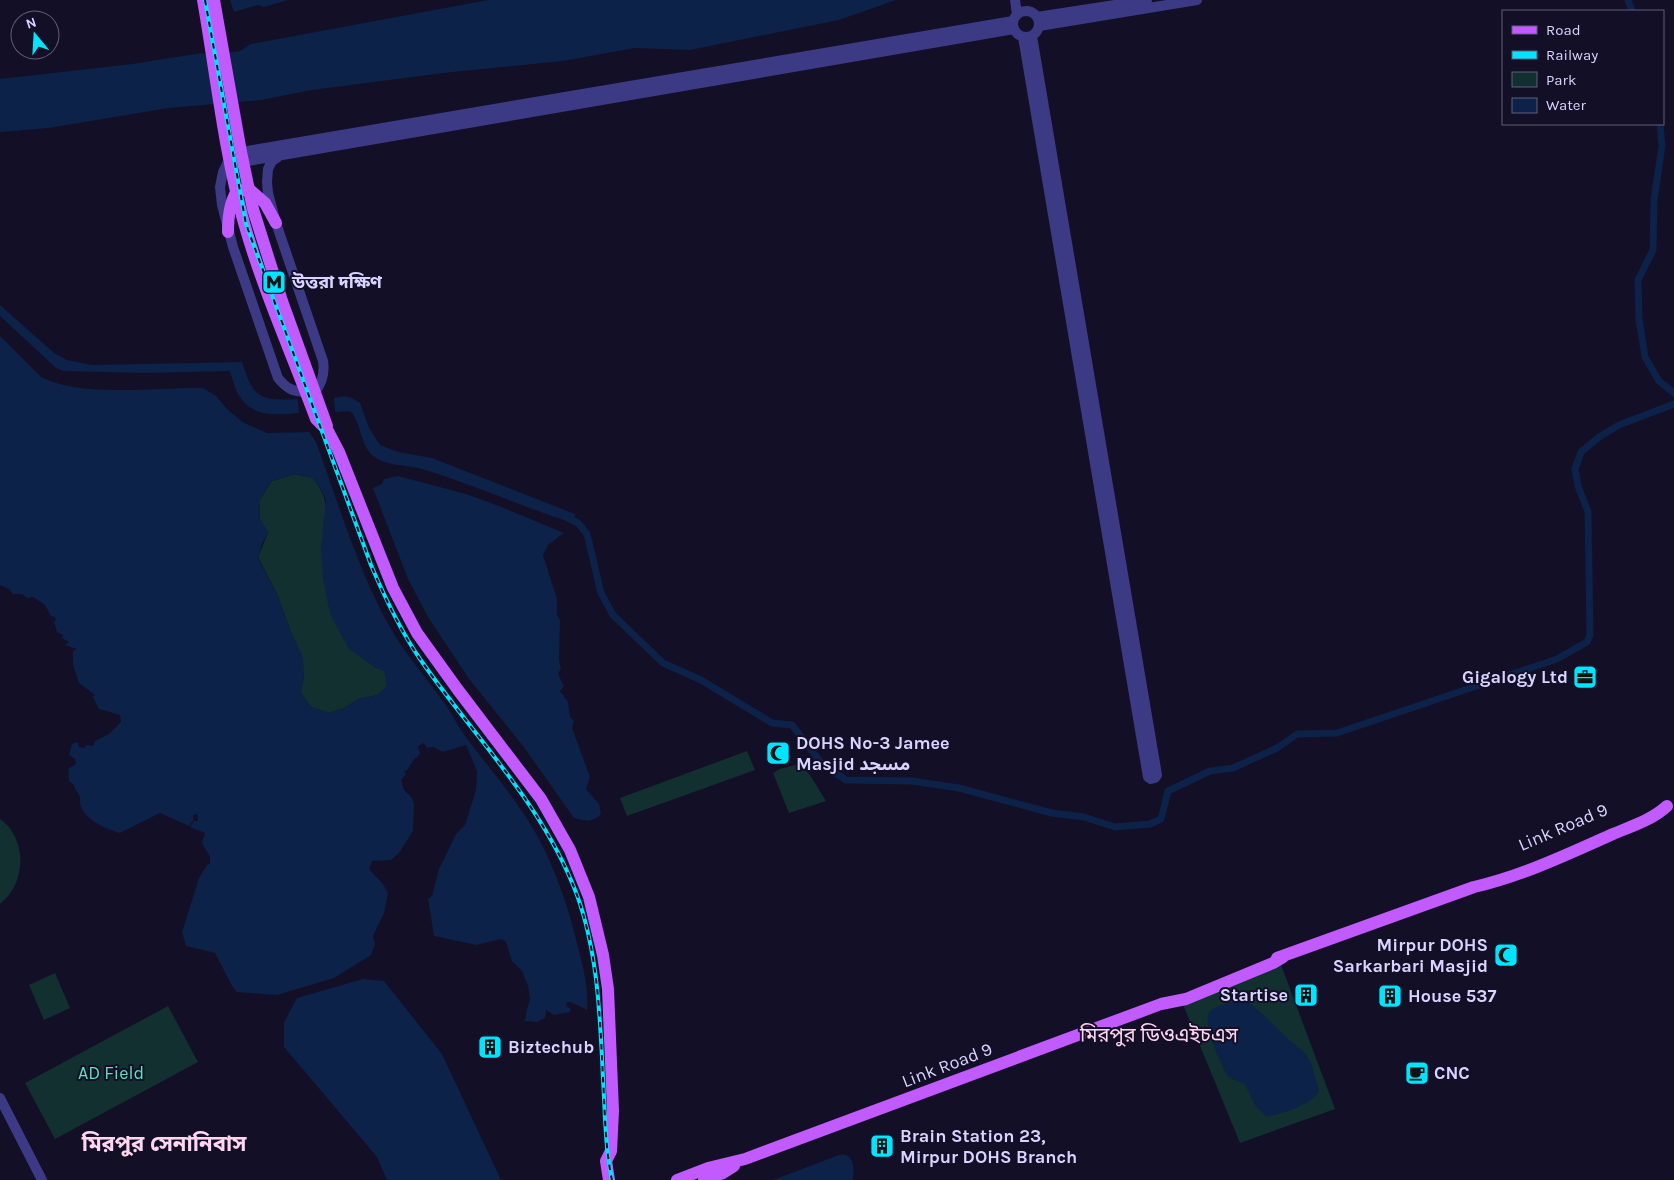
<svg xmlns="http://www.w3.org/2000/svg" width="1674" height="1180" font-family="Karla,'Noto Sans Arabic','Noto Sans Bengali',sans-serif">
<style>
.green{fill:#12302f}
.water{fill:#0c2248;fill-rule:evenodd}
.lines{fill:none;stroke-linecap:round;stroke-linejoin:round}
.canal{stroke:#0c2248;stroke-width:7}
.minor{stroke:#3d3a85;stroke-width:10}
.major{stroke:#c25bff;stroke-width:12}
.rail-casing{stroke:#00e5ff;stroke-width:4}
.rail{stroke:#130f26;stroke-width:2;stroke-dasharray:5.5;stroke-linecap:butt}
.labels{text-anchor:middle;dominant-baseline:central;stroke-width:4;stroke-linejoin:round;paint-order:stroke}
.poi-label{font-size:18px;font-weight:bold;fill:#d9d4ff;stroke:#130f26;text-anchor:start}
.street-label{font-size:18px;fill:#d9d4ff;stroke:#130f26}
.park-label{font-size:18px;fill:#5fe0c0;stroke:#130f26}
.quarter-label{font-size:20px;fill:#ffd6f0;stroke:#130f26}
.district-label{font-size:22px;font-weight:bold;fill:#ffd6f0;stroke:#130f26}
</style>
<rect width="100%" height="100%" fill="#130f26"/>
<path class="green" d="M295 474 313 478C321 489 326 497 326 512L373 666 385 671 387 686 378 695 359 699 344 708 329 713 311 707 301 693 304 676 289 627 278 596 258 557 268 533 260 519 259 501 272 481Z
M747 751 755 770 627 816 620 798Z
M799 764 810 775 826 801 789 813 773 773 780 769Z
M0 819C4 822 9 826 11 830 27 853 22 887 0 904Z
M1280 962 1335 1109 1240 1143 1182 1002Z
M55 973 70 1008 44 1020 29 985Z
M168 1006 198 1062 55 1139 25 1083Z"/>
<path class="water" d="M230 0H288L264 7 258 5 234 12Z
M488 0H896L839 20 690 50 635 48 563 61 443 73 312 90 261 100 168 108 48 128 0 132V79L132 64 202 53 207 55 240 51 251 44Z
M0 305 54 353 67 360 92 365 242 362C254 399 259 401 298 399L299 413C274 415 252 418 238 394 234 387 233 378 229 371L147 373 64 371 56 368 0 316Z
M0 336 41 377C82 398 156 387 203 388L216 396 228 410 244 423 267 433 309 432 316 442C339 505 360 577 394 634 410 660 428 680 445 704 452 714 458 726 465 736 490 769 518 801 538 837 556 871 569 909 578 947 583 967 589 989 587 1010L571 1002H567L566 1006 571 1009 570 1012 554 1015 546 1010 545 1018 537 1022 525 1021 527 1009 530 999 528 986 522 971 512 961 506 942 501 939 476 945 434 936 428 899 432 896 439 869 456 834 465 825 476 790 477 771 466 745 443 752 433 747 427 748 424 743 418 746 420 753 418 757 415 758 407 770 404 771 406 774 401 780 404 790 412 798 414 804 413 831 399 853 391 860 372 861 369 869 383 884 388 893 384 913 373 936 375 944 371 955 334 978 277 995 237 992 232 986 215 953 186 946 182 932 199 878 207 865 210 864V857L202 843 205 833 190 827 194 821H198L197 814 193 815V821L189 826 160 813 120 833C106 829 87 821 81 807 79 803 81 799 79 795 77 791 75 790 74 785L69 781 68 769 76 764 75 759 69 755 72 744 78 742 79 747 84 748 87 745 93 746 95 741 109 734 121 722 120 715 99 709 93 697 95 695 79 683 73 665V651L77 649 65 645 69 642 62 638 63 635 57 632 54 622 56 620 55 617 51 616 45 605 33 597 27 598 22 594H13L9 589 0 585ZM295 474 313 478 322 491 326 501 321 547 323 578 330 614 348 648 373 666 384 671 387 686 378 695 359 699 344 708 329 713 311 707 301 693 304 676 303 658 289 627 278 596 258 558 262 544 268 533 260 519 259 501 272 481Z
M345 396 352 398 360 403 369 428 380 445 398 452 432 458 575 514 574 518 570 522C520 506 472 484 422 469 405 464 386 467 372 455 360 444 360 419 350 411L335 412 334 398Z
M398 476 466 494 499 506 564 533 548 545 543 555 557 599V615L560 620 559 661 561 668 558 674 564 686 560 691 568 702 570 717 574 721 572 728 590 777 586 789 599 804 601 814C592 823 585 821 574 818L523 746 469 679 428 617 408 579 373 488 382 484 384 479Z
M363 979 384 981 442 1054 501 1180H387L377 1157 284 1047V1022L297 998Z
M1241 1001 1248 1002 1255 1007 1288 1039 1305 1053 1311 1063 1319 1090C1316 1103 1279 1116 1266 1116L1256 1107 1245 1084 1230 1078 1227 1075C1221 1064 1202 1023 1209 1013 1214 1005 1232 1002 1241 1001Z
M839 1155C855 1153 854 1168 853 1180H773Z"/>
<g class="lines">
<path class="canal" d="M1628 0 1632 11
M1660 124 1662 146 1654 200 1653 250 1638 280 1639 319 1645 357 1659 381 1674 393
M564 516 578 523 587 534 601 593 613 615 663 663 701 680 772 723 792 725 822 764 846 780 912 781 959 788 1052 813 1084 817 1115 827 1150 824 1161 819 1168 791 1210 771 1233 768 1277 748 1297 734 1337 733 1557 659 1587 642 1590 635 1588 512 1578 486 1575 469 1581 452 1599 437 1619 425 1674 404"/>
<path class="minor" d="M1015 0 1017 14
M1013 24a13 13 0 1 1 26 0a13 13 0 1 1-26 0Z
M1037 17 1147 0
M1039 26 1197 0
M1023 37 1140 730 1148 777 1151 779 1155 778 1157 775 1032 36
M278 157 272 161 268 169 267 182 268 193 276 223 323 361C325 373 322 383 315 392
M236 163 1014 29
M306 392C293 392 286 388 278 378L233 247 222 205 220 187 223 172 230 158 241 152 1013 21
M0 1098 42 1180"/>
<path class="major" d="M203 0C216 74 224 151 244 223 263 290 292 354 316 419L328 431 339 452 393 588 417 633 458 690 541 799 570 850 589 897 603 955 608 989 613 1111 611 1151 606 1161 609 1180
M214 0 241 152 253 209 282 301 327 426
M228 232C228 218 229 203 237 191L249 189 265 203 276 223
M1277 958 1474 887C1522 876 1568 854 1613 834 1632 826 1652 820 1667 806
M677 1180 708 1168 745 1159 1161 1004 1186 999 1273 963 1283 957
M704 1180 723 1173 734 1166"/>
<g class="rail-casing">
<path id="rail" d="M205 0 246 224 371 565C385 598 400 630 420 659 474 737 543 804 577 895 598 953 600 1017 603 1078 605 1112 605 1147 612 1180"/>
</g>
<use href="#rail" class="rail"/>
</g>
<defs>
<g id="metro-square" transform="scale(1.25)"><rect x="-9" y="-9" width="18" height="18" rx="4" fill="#00e5ff" stroke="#130f26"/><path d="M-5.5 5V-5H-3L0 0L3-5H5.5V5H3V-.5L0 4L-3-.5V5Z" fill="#111"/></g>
<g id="office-square" transform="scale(1.25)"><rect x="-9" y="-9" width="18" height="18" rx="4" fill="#00e5ff" stroke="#130f26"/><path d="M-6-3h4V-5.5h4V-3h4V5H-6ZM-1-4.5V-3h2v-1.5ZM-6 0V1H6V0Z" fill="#111"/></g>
<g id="mosque-square" transform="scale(1.25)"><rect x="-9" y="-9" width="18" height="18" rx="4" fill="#00e5ff" stroke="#130f26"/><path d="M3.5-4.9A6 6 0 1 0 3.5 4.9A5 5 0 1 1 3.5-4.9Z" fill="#111"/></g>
<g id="building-square" transform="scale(1.25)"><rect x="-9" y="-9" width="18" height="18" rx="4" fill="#00e5ff" stroke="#130f26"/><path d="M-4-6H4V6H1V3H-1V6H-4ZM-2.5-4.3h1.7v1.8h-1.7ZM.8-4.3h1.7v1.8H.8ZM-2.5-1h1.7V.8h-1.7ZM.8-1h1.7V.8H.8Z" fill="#111"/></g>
<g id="cafe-square" transform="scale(1.25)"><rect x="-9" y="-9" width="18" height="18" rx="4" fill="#00e5ff" stroke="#130f26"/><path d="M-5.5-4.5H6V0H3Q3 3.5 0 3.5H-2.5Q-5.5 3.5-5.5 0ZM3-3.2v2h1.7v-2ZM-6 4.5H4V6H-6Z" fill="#111"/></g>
</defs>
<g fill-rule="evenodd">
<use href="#metro-square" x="274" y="282"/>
<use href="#office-square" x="1585" y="677"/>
<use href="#mosque-square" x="778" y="753"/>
<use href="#mosque-square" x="1506" y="955"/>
<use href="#building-square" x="1306" y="995"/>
<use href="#building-square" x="1390" y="996"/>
<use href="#building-square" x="490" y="1047"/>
<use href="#cafe-square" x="1417" y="1073"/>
<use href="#building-square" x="882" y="1146"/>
</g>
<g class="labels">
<g class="poi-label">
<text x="292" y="282">উত্তরা দক্ষিণ</text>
<text x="1568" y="677" text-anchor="end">Gigalogy Ltd</text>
<text x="796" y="743">DOHS No-3 Jamee<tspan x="796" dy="21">Masjid مسجد</tspan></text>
<text x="1488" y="945" text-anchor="end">Mirpur DOHS<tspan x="1488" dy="21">Sarkarbari Masjid</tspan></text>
<text x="1288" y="995" text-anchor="end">Startise</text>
<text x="1408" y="996">House 537</text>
<text x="508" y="1047">Biztechub</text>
<text x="1434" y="1073">CNC</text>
<text x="900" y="1136">Brain Station 23,<tspan x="900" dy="21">Mirpur DOHS Branch</tspan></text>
</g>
<g class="street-label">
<text transform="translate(1563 827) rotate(-23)">Link Road 9</text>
<text transform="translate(947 1065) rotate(-21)">Link Road 9</text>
</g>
<g class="park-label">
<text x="111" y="1073">AD Field</text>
</g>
<g class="quarter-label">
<text x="1159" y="1035">মিরপুর ডিওএইচএস</text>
</g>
<g class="district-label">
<text x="164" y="1144">মিরপুর সেনানিবাস</text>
</g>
</g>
<rect x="1502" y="10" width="162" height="115" fill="#130f26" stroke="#625e7d"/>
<rect x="1512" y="26" width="25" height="8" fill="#c25bff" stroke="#625e7d"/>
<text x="1546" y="35" font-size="15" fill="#d9d4ff">Road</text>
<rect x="1512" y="51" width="25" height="8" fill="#00e5ff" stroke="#625e7d"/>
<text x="1546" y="60" font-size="15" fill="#d9d4ff">Railway</text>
<rect x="1512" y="72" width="25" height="15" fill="#12302f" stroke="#625e7d"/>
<text x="1546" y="85" font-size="15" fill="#d9d4ff">Park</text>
<rect x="1512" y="98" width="25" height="15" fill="#0c2248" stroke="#625e7d"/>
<text x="1546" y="110" font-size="15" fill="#d9d4ff">Water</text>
<g transform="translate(35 35) rotate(342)"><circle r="24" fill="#130f26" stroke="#625e7d"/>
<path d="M0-4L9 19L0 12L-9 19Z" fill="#00e5ff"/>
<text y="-8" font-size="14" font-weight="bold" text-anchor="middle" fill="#d9d4ff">N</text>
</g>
</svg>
